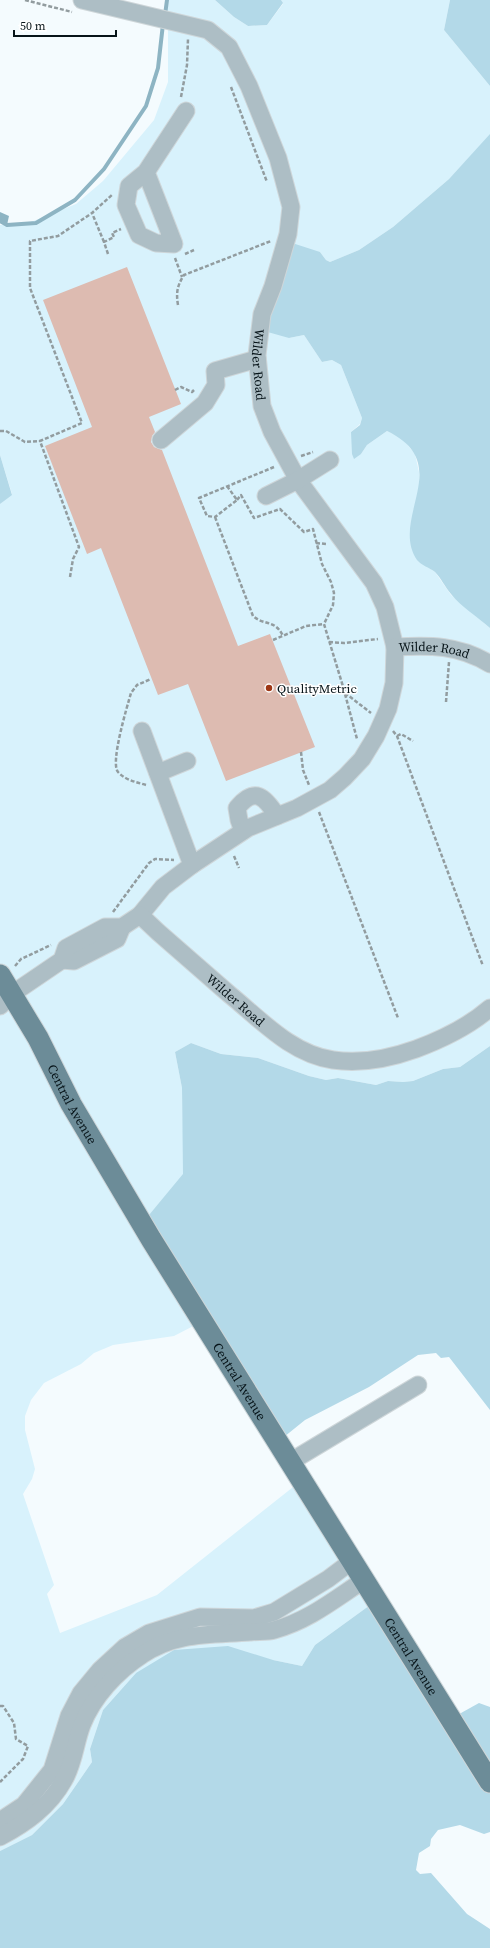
<svg xmlns="http://www.w3.org/2000/svg" width="490" height="1948" font-family="'Source Serif 4',serif">
<style>
.built{fill:#d8f2fc}
.green{fill:#b3d9e8}
.water{fill:#8db4c3}
.lines{fill:none;stroke-linecap:round;stroke-linejoin:round}
.stream{stroke:#8db4c3;stroke-width:4}
.building{fill:#ddbbb1}
.minor-casing{stroke:#ced6d9;stroke-width:19}
.major-casing{stroke:#ced6d9;stroke-width:23}
.path{stroke:#929c9f;stroke-width:2.5;stroke-dasharray:4 2;stroke-linecap:butt}
.minor{stroke:#adbec5;stroke-width:17}
.major{stroke:#6c8c98;stroke-width:21}
.poi-dot{fill:#9e3716;stroke:#fff;stroke-width:1.5}
.labels{text-anchor:middle;dominant-baseline:central;stroke-width:3;stroke-linejoin:round;paint-order:stroke}
.street-label{font-size:13px;fill:#071419;stroke:#fff}
.poi-label{font-size:13px;fill:#071419;stroke:#fff;text-anchor:start}
</style>
<rect width="100%" height="100%" fill="#f4fbfe"/>
<path class="built" d="M165 0H215L234 17 248 26 267 25 283 4 281 0H450L444 30 490 86V135L449 179 393 227 359 250 330 262 326 260 320 252 289 338 304 335 322 362 332 360 341 365 362 418 360 424 351 432 361 454 367 445 387 431 402 438 415 454 419 472V489L416 501 418 561 435 572 451 595 490 628V1046L460 1067 443 1069 413 1081 403 1082 388 1081 376 1085 338 1078 326 1080 309 1076 258 1058 221 1054 191 1043 175 1052 182 1088 184 1174 144 1221 203 1321 174 1336 113 1345 94 1353 81 1364 44 1383 31 1400 25 1416V1430L35 1469 32 1479 23 1494 54 1585 47 1594 60 1633 157 1595 302 1480 377 1600 315 1645 302 1666 273 1660 136 1673 103 1710 90 1749 92 1762 63 1804 32 1835 0 1851V504L12 494 0 455V225L26 224 76 204 103 181 154 120 168 82V19Z"/>
<path class="green" d="M215 0H281L283 3 267 25 248 26 234 17Z
M450 0H490V86L444 30Z
M490 134V628C478 617 461 607 451 594 445 587 441 578 435 572 430 568 421 565 417 560 389 518 456 464 387 431L367 445 361 454 354 459 352 454 351 432 360 425 362 418 341 365 332 360 322 362 304 335 289 338 264 331 286 241 320 252 326 260 330 262 359 250 393 227 449 179Z
M0 455 12 495 0 504Z
M191 1043 221 1054 258 1058 309 1076 326 1080 338 1078 376 1085 388 1081 403 1082 413 1081 443 1069 460 1067 490 1046V1410L449 1357 441 1358 436 1353 418 1355 369 1387 305 1420 279 1441 144 1221 183 1174 182 1088 175 1052Z
M377 1600 452 1718 479 1703 490 1707V1832L484 1834 460 1825 438 1830 431 1839 430 1846 419 1853 416 1870 420 1874 431 1873 467 1914 490 1929V1948H0V1851L32 1835 63 1804 92 1762 90 1749 103 1710 136 1673 174 1650 228 1646 273 1660 302 1666 315 1645Z"/>
<path class="water" d="M0 212 9 216 7 225 0 223Z"/>
<g class="lines">
<path class="stream" d="M165 15 167 0
M0 221 7 225 36 223 75 200 104 169 146 106 158 68 163 24"/>
</g>
<path class="building" d="M127 267 181 404 149 417 155 432 152 436 151 442 154 447 162 450 238 646 270 634 315 747 226 781 188 684 158 695 101 548 87 554 45 446 92 427 43 300Z"/>
<g class="lines">
<g class="minor-casing">
<g id="minor">
<path id="s1" d="M82 0 208 30 229 47 249 86 278 158 291 207 288 234 273 286 262 314 257 355 262 406 272 432 298 480 374 583 385 607 395 647C430 645 459 645 490 664"/>
<path d="M146 172 174 244 156 243 139 235 126 205 129 186 146 172 186 111"/>
<path d="M161 440 205 403 216 385 215 371 257 359"/>
<path d="M266 496 298 480 330 460"/>
<path d="M158 773 187 761"/>
<path d="M243 831 239 820 237 808C255 786 265 797 277 816"/>
<path d="M192 865 248 828 297 808 330 790 345 777 362 759 376 736 388 709 394 683 395 647"/>
<path d="M140 915 163 887 192 865 142 731"/>
<path d="M62 960 74 961 117 939 122 927"/>
<path id="s2" d="M0 1006 12 994 62 960 66 948 105 927H122L140 915 158 932C182 953 205 973 229 994 260 1019 291 1054 333 1060 360 1064 391 1058 416 1049 443 1039 468 1027 490 1008"/>
<path d="M290 1462 418 1385"/>
<path d="M0 1821 24 1805 52 1770 69 1716 81 1693 100 1670 125 1647 149 1633 200 1617 254 1618 274 1612 328 1579 352 1561"/>
<path d="M0 1837C26 1823 49 1807 64 1780 74 1763 75 1743 82 1725 93 1697 117 1671 142 1655 176 1632 211 1635 250 1632 258 1631 267 1632 274 1630 308 1621 335 1599 364 1580"/>
</g>
</g>
<g class="major-casing">
<g id="major">
<path id="s3" d="M0 975 38 1038 71 1104 151 1239 490 1782"/>
</g>
</g>
<path class="path" d="M25 0 72 12
M231 87 267 182
M181 97 187 65 188 39
M104 242 92 213 113 194
M108 254 104 242 114 237 112 233 121 229
M185 254 194 250
M175 258 182 277
M178 305C176 293 177 286 184 275L271 241
M175 390 181 387 192 392 194 390
M0 431H6L25 442 40 441
M301 456 313 452
M227 486 237 500 215 517 207 516 199 498 274 467
M237 500 241 495 254 518 280 509 304 532 313 529 322 564 331 582 334 593 333 605 324 624
M215 517 253 616C264 626 275 619 283 636
M316 543 326 544
M70 577 73 559 79 547 40 441 82 423 30 288V241L58 236 92 213
M273 640 306 626 324 624 345 693 371 713
M329 642 344 643 378 639
M345 694 357 739
M446 702 449 662
M393 731 397 736 483 966
M397 736 401 734 413 741
M301 752 303 770 309 785
M146 785C136 782 125 780 118 772 110 763 127 707 131 693L137 685 151 679
M319 812 398 1018
M234 856 239 868
M113 912 149 863 155 859 174 860
M15 966 21 959 51 945
M0 1706H3L14 1723 16 1739 28 1746 23 1759 0 1782"/>
<use href="#minor" class="minor"/>
<use href="#major" class="major"/>
</g>
<circle class="poi-dot" cx="269" cy="688" r="4"/>
<g class="labels">
<g class="street-label">
<text stroke="none"><textPath href="#s1" startOffset="491">Wilder Road</textPath></text>
<text stroke="none"><textPath href="#s1" startOffset="850">Wilder Road</textPath></text>
<text stroke="none"><textPath href="#s2" startOffset="301">Wilder Road</textPath></text>
<text stroke="none"><textPath href="#s3" startOffset="148">Central Avenue</textPath></text>
<text stroke="none"><textPath href="#s3" startOffset="472">Central Avenue</textPath></text>
<text stroke="none"><textPath href="#s3" startOffset="796">Central Avenue</textPath></text>
</g>
<g class="poi-label">
<text x="277" y="688">QualityMetric</text>
</g>
</g>
<path d="M14 30v6h102v-6" fill="none" stroke="#071419" stroke-width="2"/>
<text x="20" y="30" font-size="12" fill="#071419" stroke="#ffffff" stroke-width="3" paint-order="stroke">50 m</text>
</svg>
